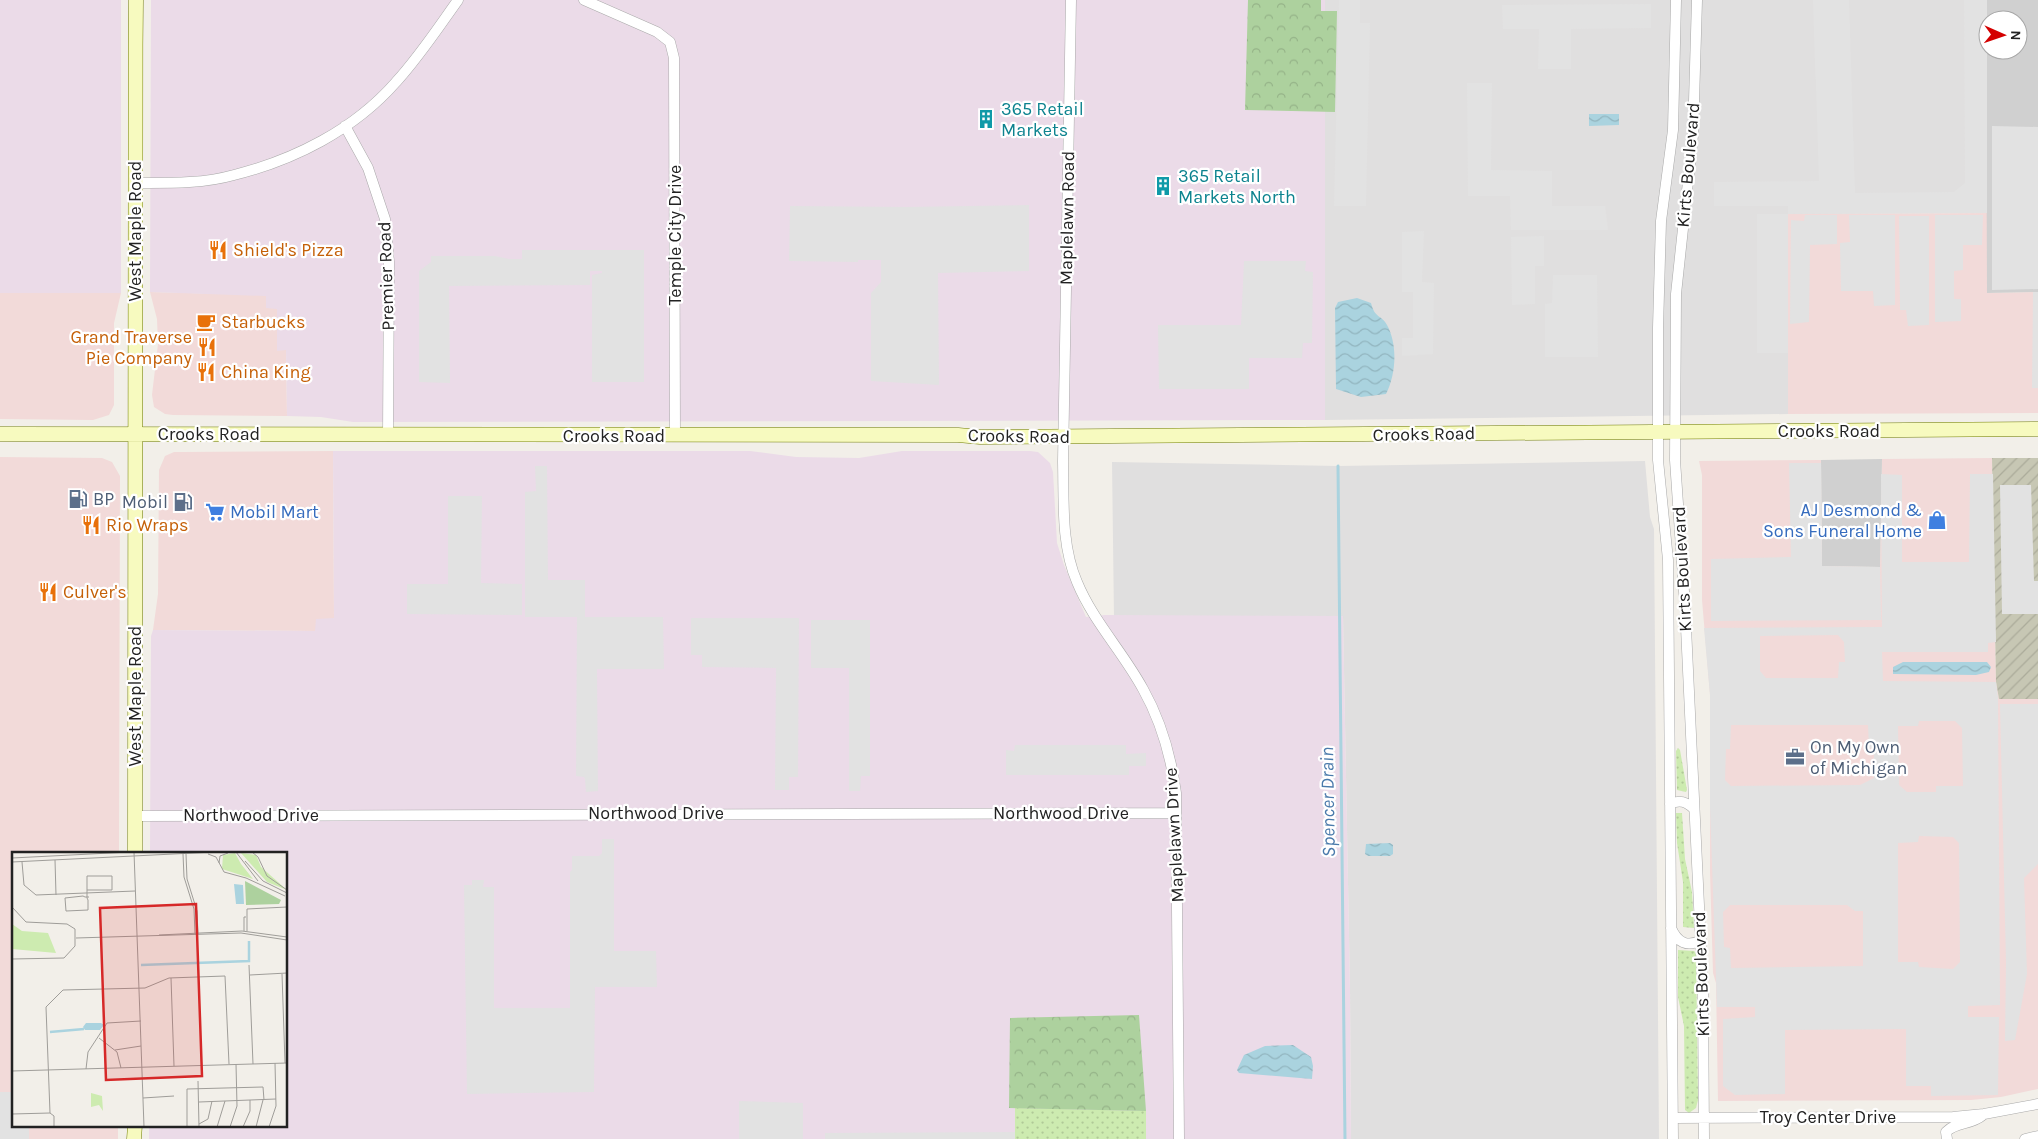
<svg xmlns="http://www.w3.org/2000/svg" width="2038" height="1139" font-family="Karla,sans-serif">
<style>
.residential{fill:#e0dfdf}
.commercial{fill:#f2dad9}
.industrial{fill:#ebdbe8}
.religious{fill:#d0d0d0;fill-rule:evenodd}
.construction{fill:url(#construction-furrows)}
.grass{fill:url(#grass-dots)}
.forest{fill:url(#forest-crowns)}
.parking{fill:#e2e2e2;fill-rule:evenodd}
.water{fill:url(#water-waves)}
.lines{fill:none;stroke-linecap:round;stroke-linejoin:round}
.stream{stroke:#aad3df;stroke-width:3}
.minor-casing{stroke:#a9a9a9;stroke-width:11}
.secondary-casing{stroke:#707d05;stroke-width:15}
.minor{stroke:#fff;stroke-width:10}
.secondary{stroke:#f7fabf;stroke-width:14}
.labels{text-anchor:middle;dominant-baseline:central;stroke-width:4.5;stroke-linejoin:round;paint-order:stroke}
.culture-label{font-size:18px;fill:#0d838f;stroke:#fff;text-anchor:start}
.street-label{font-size:18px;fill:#222;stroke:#fff}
.food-label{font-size:18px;fill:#c56008;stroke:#fff;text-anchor:start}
.service-label{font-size:18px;fill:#4e5e75;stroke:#fff;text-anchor:start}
.shop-label{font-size:18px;fill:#366cbe;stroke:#fff;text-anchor:end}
.water-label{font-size:19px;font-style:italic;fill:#4a7aab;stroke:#fff}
.inset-river{fill:none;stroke:#aad3df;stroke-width:2.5}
.inset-road{fill:none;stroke:#9f9d99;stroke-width:1}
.view{fill:#d62828;fill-opacity:0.15;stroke:#d62828;stroke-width:2.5}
.inset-edge{fill:none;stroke:#222;stroke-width:2.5}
</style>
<defs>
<pattern id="construction-furrows" width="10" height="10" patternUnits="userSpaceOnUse" patternTransform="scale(1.25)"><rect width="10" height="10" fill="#c7c7b4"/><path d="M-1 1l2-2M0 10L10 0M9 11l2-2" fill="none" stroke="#abab9a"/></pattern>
<pattern id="grass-dots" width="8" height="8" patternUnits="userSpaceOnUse" patternTransform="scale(1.25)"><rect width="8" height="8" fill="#cdebb0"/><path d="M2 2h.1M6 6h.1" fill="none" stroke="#b0c997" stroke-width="1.8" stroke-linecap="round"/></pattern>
<pattern id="forest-crowns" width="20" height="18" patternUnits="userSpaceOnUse" patternTransform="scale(1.25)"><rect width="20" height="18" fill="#add19e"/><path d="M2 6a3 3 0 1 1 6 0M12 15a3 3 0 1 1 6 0" fill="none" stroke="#95b388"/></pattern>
<pattern id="water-waves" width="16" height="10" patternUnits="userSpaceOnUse" patternTransform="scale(1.25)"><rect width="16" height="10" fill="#aad3df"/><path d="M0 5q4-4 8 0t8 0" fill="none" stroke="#92b5bf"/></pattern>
</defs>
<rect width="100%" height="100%" fill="#f2efe9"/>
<path class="residential" d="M1325 0H1986L1987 213 1788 214V414L1325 420Z
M1645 461 1650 517 1654 529 1659 1139H1351L1350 989 1343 617 1114 618 1112 462 1338 466Z"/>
<path class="commercial" d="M1987 213V293L2038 292V413L1788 414V214Z
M150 292 266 295 277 308V350H286L287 416 173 415 165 414 154 407 152 395 158 344 157 319Z
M0 293H121L114 323V405L109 415 93 420 0 419Z
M333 451 334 618 315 631 153 630 158 594 159 470 165 456 174 452H183Z
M0 457 102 458 112 462 120 476 119 853H14V1125H118V1139H0Z
M1992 458 1996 682 1999 699H2038V1089L2001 1097 1971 1100 1718 1101 1716 983 1713 973 1710 872V694L1702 600V475L1699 461 1821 460 1822 566 1880 567 1882 459Z"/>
<path class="industrial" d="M0 0H121V293H0Z
M151 0H1325V420L353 422 321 417 287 416 286 350 277 351V309L266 308V296L150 292Z
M333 451H750L796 457 859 458 902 451H1030L1038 452 1050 463 1053 472 1057 543 1064 565 1086 617 1105 615 1343 616 1350 989 1351 1139H149V1125H286V853H150L151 636 153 630 315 631 316 619 334 618Z"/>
<path class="religious" d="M1986 0H2038V292L1987 293ZM1988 20H2018V50H1988Z
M1882 459 1880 567 1822 566 1821 460Z"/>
<path class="construction" d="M1992 458H2038V699H1999L1996 682Z"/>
<path class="grass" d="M1678 748 1680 750 1687 790 1686 792 1677 790 1676 751Z
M1676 813H1682L1685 859 1692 892 1694 928 1683 927V882L1677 843Z
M1678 950 1694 951 1696 953 1698 1100 1696 1108 1689 1113 1685 1110 1684 1026 1678 997Z
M1015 1108 1146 1111V1139H1015Z"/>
<path class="forest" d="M1248 0H1321V11H1337L1335 112 1245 110Z
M1139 1015 1146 1111 1009 1108 1010 1018Z"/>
<path class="parking" d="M1339 0H1360V23H1370L1366 206H1334Z
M1813 0H1849L1855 193 1954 192 1965 183 1964 0H1987V213L1788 214V353H1757V214H1788V206H1714V182L1819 181Z
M1651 4V28L1571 29V69H1538L1539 29H1503L1502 5Z
M1467 83H1492L1491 170 1552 171V206H1605L1608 230H1511L1510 196H1468Z
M1992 126 2038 127V289L1992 290Z
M1029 205V271L938 273 939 385 871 381V293L881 282V260H858V262L789 261 790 206 906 207Z
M1805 215H1837V244L1810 245 1809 322 1790 324 1791 220 1804 221Z
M1849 215H1895V305L1874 306 1873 291H1841L1840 243 1850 242Z
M1935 215H1983L1982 245H1963V270L1954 271V299H1961V321L1935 322Z
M1899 216H1929V325L1908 326 1906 310H1900Z
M1424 231 1422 282 1434 283 1433 354 1402 356V338H1413V292H1402V232Z
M1544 236V266H1535V304L1512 305 1511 237Z
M522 250H644V382H592V275L602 273V271H590V285L449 286 450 383 419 382V271L431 262V256H495L509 259H522Z
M1244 261H1306L1305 271 1313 272 1312 343H1303L1302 358H1249V389H1159L1158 325H1241Z
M1553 275H1597L1598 357H1545V304L1552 303Z
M2033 292H2038V388H2032Z
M1789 463H1821L1822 566 1880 567 1881 620 1711 621V559L1791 557Z
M535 466H547L548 580H585V617H663L664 669H597L598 791 586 792 585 779 584 777 576 776 577 617H525V492L536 491Z
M1881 474 1902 475V562H1969L1970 474H1993L1996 642 1988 643V652H1882L1883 681 1996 682 1998 698 2000 1005 1968 1006V1017H1999L1998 1095 1931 1096V1086H1906V1029L1785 1030V1094L1735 1095 1723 1086V1019L1755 1017V1007H1717L1710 807V695L1704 628 1882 627ZM1838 635 1844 642 1845 662H1839L1838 678H1766L1760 671V636ZM1919 721H1955L1962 728 1963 786H1936V792H1907L1899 785 1898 726H1918ZM1731 725H1868L1869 748H1874V778L1860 785 1731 786 1725 780 1726 749H1730ZM1919 836 1953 837 1959 843 1960 962 1953 969 1919 967 1918 962H1898V843L1918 842ZM1730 905H1847L1855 911H1863V966L1731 968 1730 948 1724 947 1723 912Z
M2000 485H2031L2034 581H2038V614H2002Z
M448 496H482L481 583 522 584V615L407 614V584H448Z
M691 618H799L798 777H789V790H775L776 668 702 667V655H691Z
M811 620H870V776H861L860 791H849V668H811Z
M2000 704H2038V864L2024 878 2027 974 2015 1040 2005 1041 2006 962Z
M1015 745H1126V754L1146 753V766H1129V775H1006V750L1014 751Z
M602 839H614V951H656L657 987H595L594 1092 467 1094 464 885H472V880H484L483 887H494V1008H570V872L572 870V856H599L602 853Z
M0 1092H14V1125H29V1139H0Z
M739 1101 803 1103V1139H739Z
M1015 1132V1139H825V1133Z"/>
<path class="water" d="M1589 114H1619V125L1589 126Z
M1357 298 1371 303C1375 319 1381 314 1387 325 1398 345 1396 374 1386 394L1361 397 1336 389 1335 308 1338 302Z
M1903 662H1987L1991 667 1989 672 1976 675 1893 674V667Z
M1390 843 1393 845V854L1390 856H1368L1365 854 1366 844Z
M1293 1045 1311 1057 1313 1066 1312 1079 1239 1073 1237 1070 1244 1055 1265 1046Z"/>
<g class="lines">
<path class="stream" d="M1338 466 1345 1139"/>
<g class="minor-casing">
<path id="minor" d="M584 0 657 32 670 42 674 58 675 435
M1071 0 1063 462C1064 502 1061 545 1077 582 1093 621 1123 652 1143 689 1161 721 1171 756 1176 793L1179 1139
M1697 0 1693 135 1676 294 1675 460 1685 606 1703 991 1704 1139
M345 126 368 168 385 219 389 262 388 436
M135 183C168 183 202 184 234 175 294 160 354 130 396 82 419 57 438 28 458 0
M1670 804C1680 799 1687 802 1694 809
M135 816 1176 813
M1671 928C1677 942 1687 948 1701 940
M1673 1118 1953 1117 1984 1114 2038 1104
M1673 1139 1668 560 1658 460V328L1661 221 1673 130 1676 0
M1947 1139 1946 1132C1957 1121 1970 1126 1983 1115
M2025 1139 2038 1136"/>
</g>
<g class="secondary-casing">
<path id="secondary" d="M0 434 958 435 980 437 2038 429
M135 853C137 568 133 284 136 0
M134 1139 135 1125"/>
</g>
<use href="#minor" class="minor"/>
<use href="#secondary" class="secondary"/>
</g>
<defs>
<g id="building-bare" transform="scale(1.5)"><path d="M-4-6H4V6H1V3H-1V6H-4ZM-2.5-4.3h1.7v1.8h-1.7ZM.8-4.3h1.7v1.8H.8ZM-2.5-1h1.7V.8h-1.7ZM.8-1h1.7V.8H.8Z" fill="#0f9aa8" stroke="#fff" stroke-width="2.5" paint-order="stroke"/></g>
<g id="restaurant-bare" transform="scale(1.5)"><path d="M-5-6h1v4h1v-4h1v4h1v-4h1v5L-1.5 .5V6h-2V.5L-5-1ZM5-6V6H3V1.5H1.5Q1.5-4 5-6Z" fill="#e8710a" stroke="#fff" stroke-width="2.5" paint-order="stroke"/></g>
<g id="cafe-bare" transform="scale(1.5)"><path d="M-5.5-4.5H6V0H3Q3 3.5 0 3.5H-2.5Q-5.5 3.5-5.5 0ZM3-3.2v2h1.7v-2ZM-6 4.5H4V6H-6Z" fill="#e8710a" stroke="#fff" stroke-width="2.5" paint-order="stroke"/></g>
<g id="fuel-bare" transform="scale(1.5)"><path d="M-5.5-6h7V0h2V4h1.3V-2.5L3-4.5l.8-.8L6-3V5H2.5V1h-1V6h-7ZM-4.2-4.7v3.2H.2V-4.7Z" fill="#5c6f8a" stroke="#fff" stroke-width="2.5" paint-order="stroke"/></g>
<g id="supermarket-bare" transform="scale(1.5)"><path d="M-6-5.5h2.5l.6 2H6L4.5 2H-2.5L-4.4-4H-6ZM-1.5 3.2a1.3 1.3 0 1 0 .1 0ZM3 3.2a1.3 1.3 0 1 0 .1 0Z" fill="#3f7fe0" stroke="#fff" stroke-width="2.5" paint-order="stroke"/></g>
<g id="shop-bare" transform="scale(1.5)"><path d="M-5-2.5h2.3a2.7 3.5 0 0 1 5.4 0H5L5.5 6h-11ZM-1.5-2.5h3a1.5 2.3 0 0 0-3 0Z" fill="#3f7fe0" stroke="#fff" stroke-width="2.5" paint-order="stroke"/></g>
<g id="office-bare" transform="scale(1.5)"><path d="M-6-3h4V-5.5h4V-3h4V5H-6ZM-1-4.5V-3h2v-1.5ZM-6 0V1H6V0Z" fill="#5c6f8a" stroke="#fff" stroke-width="2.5" paint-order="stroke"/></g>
</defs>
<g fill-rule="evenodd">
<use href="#building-bare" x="986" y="119"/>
<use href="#building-bare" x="1163" y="186"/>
<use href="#restaurant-bare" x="218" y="250"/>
<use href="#cafe-bare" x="206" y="322"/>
<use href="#restaurant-bare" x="207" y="347"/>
<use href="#restaurant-bare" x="206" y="372"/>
<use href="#fuel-bare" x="78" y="499"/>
<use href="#fuel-bare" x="183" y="502"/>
<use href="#supermarket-bare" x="215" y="512"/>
<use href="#shop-bare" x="1937" y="520"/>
<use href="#restaurant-bare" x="91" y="525"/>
<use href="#restaurant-bare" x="48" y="592"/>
<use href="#office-bare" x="1795" y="757"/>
</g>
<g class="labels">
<g class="culture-label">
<text x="1001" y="109">365 Retail<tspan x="1001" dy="21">Markets</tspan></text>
<text x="1178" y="176">365 Retail<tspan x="1178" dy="21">Markets North</tspan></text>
</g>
<g class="street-label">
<text transform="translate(1688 165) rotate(-85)">Kirts Boulevard</text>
<text transform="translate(1067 218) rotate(-89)">Maplelawn Road</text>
<text transform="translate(135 231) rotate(-90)">West Maple Road</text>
<text transform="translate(675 235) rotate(-90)">Temple City Drive</text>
<text transform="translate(386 276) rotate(-92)">Premier Road</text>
<text x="1829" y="431">Crooks Road</text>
<text x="209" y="434">Crooks Road</text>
<text transform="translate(1424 434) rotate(-1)">Crooks Road</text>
<text x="614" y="436">Crooks Road</text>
<text transform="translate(1019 436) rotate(1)">Crooks Road</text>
<text transform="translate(1682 569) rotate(-93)">Kirts Boulevard</text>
<text transform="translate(135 696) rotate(-90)">West Maple Road</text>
<text x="656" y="813">Northwood Drive</text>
<text x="1061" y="813">Northwood Drive</text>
<text x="251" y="815">Northwood Drive</text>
<text transform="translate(1174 835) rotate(-93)">Maplelawn Drive</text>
<text transform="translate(1701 974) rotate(-92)">Kirts Boulevard</text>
<text x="1828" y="1117">Troy Center Drive</text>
</g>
<g class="food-label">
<text x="233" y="250">Shield's Pizza</text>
<text x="221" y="322">Starbucks</text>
<text x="192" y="337" text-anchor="end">Grand Traverse<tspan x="192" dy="21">Pie Company</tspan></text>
<text x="221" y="372">China King</text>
<text x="106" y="525">Rio Wraps</text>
<text x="63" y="592">Culver's</text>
</g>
<g class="service-label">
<text x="93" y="499">BP</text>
<text x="168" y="502" text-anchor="end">Mobil</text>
<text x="1810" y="747">On My Own<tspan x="1810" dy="21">of Michigan</tspan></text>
</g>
<g class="shop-label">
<text x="1922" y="510">AJ Desmond &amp;<tspan x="1922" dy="21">Sons Funeral Home</tspan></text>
<text x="230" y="512" text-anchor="start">Mobil Mart</text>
</g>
<g class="water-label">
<text transform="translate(1328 802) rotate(-91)">Spencer Drain</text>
</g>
</g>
<g transform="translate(12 852)">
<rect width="275" height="275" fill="#f2efe9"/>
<path d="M223 1 229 12 241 27 210 17 211 3ZM229 1 244 3 249 15 275 38 255 30ZM0 72 10 79 36 81 44 101 0 97ZM79 241 90 244 91 259 87 253 79 255Z" fill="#cdebb0"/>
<path d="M233 29 269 48 267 52 234 53Z" fill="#add19e"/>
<path d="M222 32 231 33 232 52H224ZM74 171H89L92 173 88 178H73L71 175Z" fill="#aad3df"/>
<path class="inset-river" d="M129 113 237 109V89M38 180 72 177"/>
<path class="inset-road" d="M122 0 132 275M224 0 246 29M240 0 246 5 255 24 275 38M171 2 172 25 182 57 183 82M174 2 175 27 185 59 186 82M196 2 204 5 212 20 234 26 273 44M0 6 118 0M43 8 44 43M233 9 251 29 275 41M0 10 202 0M10 10 12 33 24 43 123 39M207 11 208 4 216 1M75 38H100V24H75V46L76 48V58L54 59 53 46 71 44 73 45H77M0 55 14 70 55 72 63 77M232 79V65H234M235 79V57L275 55M147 83 230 79 275 85M64 86 229 81 275 88M0 107 52 106 63 94V77M237 113 241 212M270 122 273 211M238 123 275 121M159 126 162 214M87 186 105 200 109 216M103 198 129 194M74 217 76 200 95 171 129 169M0 219 275 211M186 229 187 275M131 246 162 244M187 250 264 247M38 261 34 155 51 138 133 136 157 126 213 124 217 212M0 262 38 261 42 264V275M187 272 196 267 200 249M175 275V237L251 235 252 248M205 275 213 249M218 275 225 254 224 212M231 275 238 259V248M244 275 251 248M257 275 264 254 263 211"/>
<path class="view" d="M184 52 190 224 94 228 88 56Z"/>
<rect width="275" height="275" class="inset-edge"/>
</g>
<g transform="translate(2003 35) rotate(92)"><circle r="24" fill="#ffffff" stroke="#a7a7a7"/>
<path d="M0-4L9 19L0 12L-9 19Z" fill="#d40000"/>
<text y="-8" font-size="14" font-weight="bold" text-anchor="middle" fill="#222222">N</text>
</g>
</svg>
